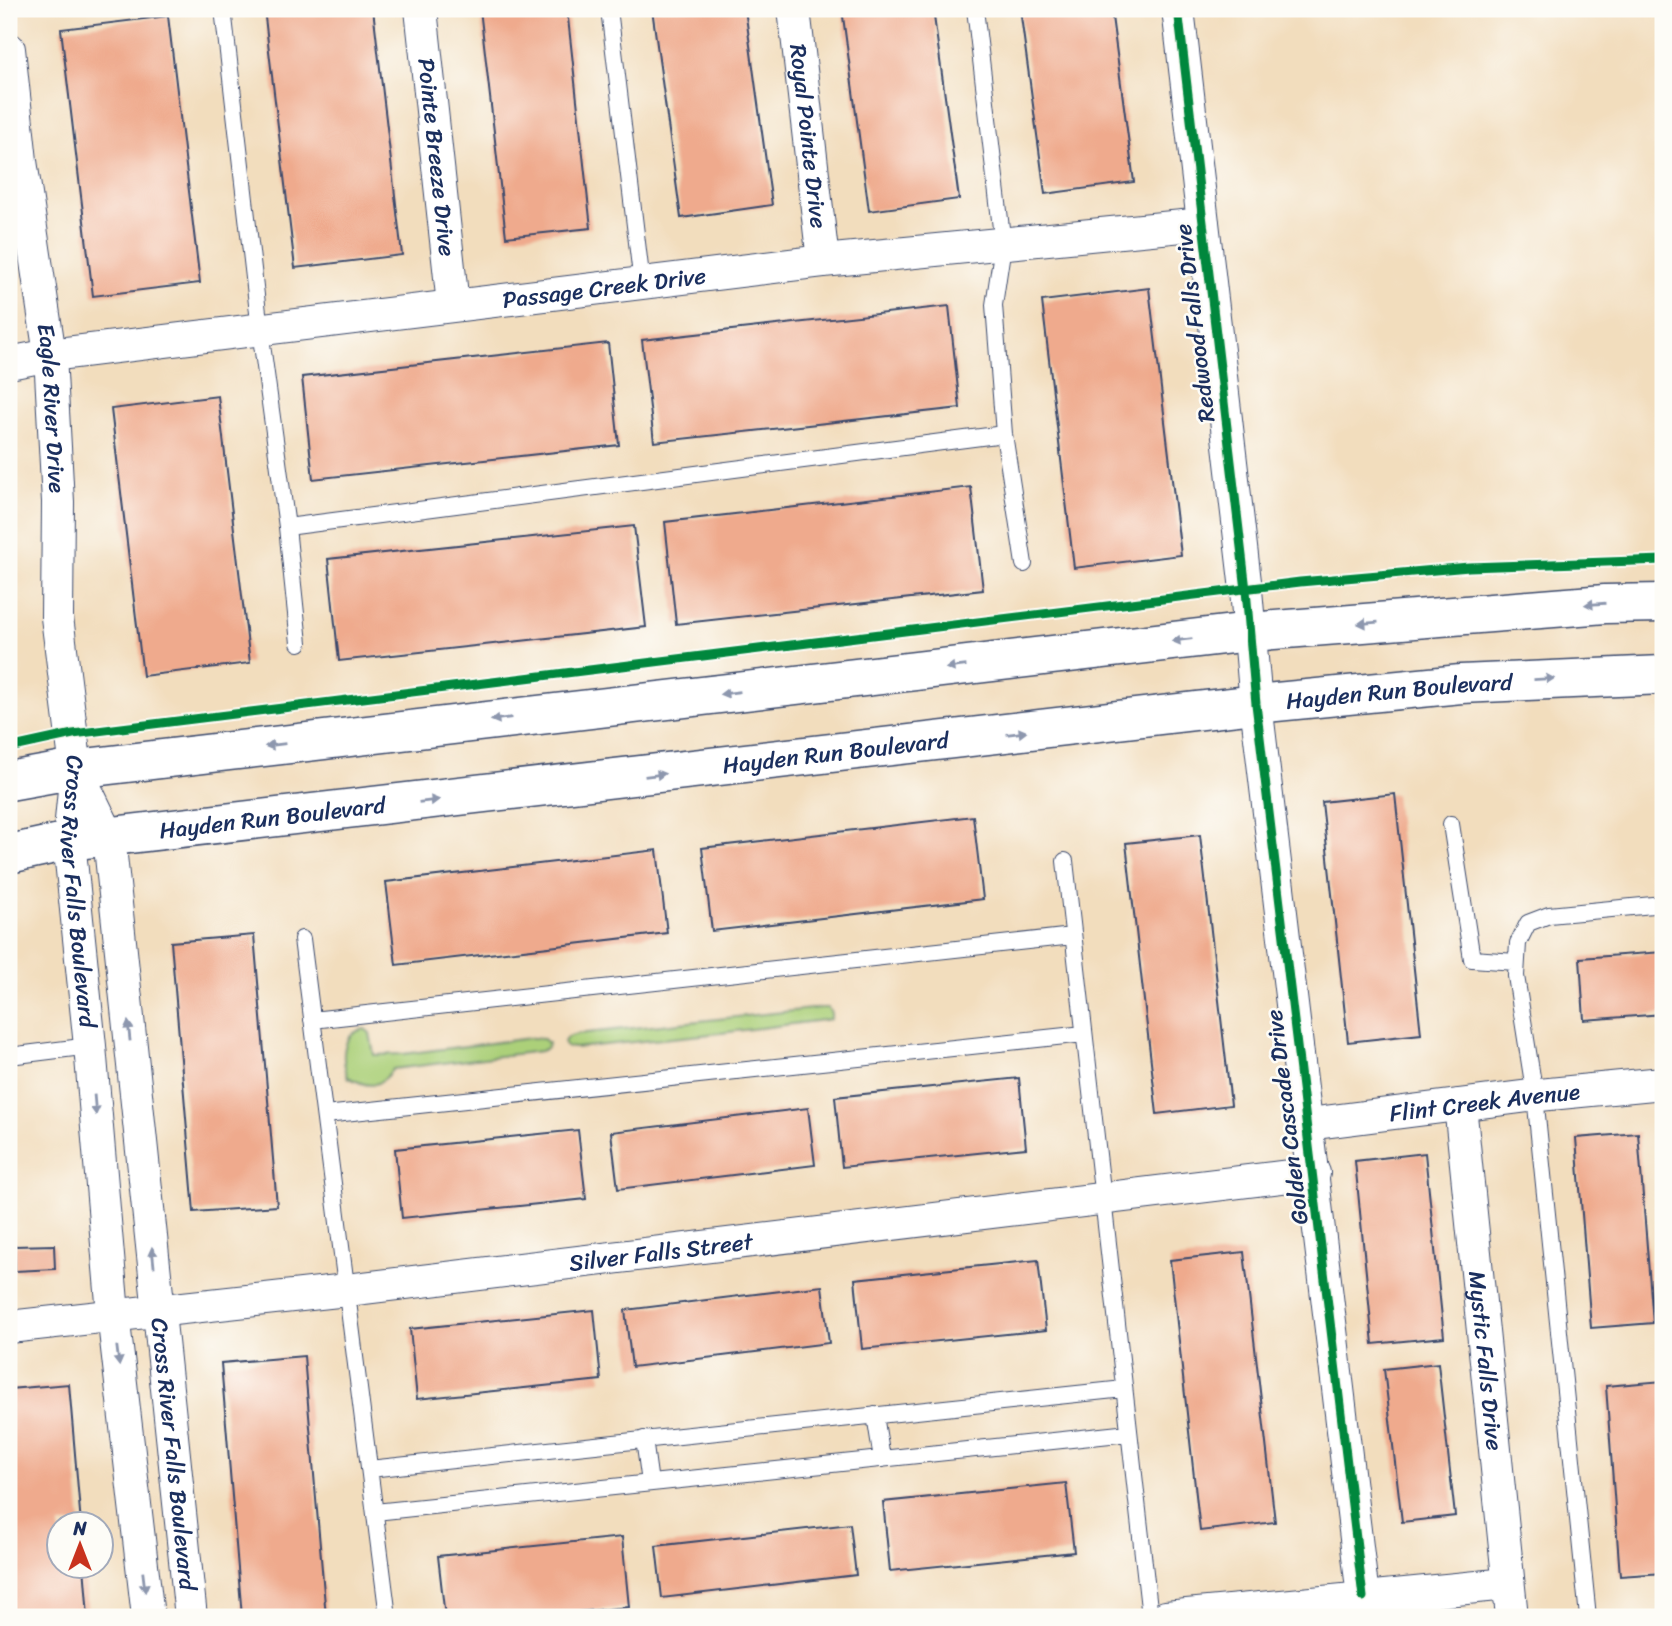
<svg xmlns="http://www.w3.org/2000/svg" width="1672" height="1626" font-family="Sriracha,sans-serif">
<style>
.green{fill:#acd079;stroke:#64806c;stroke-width:2}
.building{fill:#efaa8d}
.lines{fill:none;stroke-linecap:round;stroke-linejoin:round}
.lane-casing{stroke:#3b496c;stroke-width:18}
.street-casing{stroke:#3b496c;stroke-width:34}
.secondary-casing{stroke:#3b496c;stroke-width:41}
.lane{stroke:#fff;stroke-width:16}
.street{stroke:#fff;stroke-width:32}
.secondary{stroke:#fff;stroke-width:38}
.cycleway-casing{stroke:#fdfcf7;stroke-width:13}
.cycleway{stroke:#00873e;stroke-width:9}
.oneway{fill:#8d97ae}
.labels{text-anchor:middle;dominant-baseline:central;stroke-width:5;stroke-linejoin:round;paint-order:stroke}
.street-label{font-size:23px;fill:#1b2f5e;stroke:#fdfcf7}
</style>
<rect width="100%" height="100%" fill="#fdfcf7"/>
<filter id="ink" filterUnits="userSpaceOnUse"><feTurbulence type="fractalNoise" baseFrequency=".0143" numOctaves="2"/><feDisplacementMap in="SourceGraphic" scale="14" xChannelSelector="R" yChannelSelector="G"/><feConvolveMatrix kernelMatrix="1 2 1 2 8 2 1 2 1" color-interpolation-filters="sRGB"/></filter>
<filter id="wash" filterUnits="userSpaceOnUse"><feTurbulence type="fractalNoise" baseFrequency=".00686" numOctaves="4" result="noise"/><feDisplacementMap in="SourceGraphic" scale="28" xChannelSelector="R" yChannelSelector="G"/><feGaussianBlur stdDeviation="1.57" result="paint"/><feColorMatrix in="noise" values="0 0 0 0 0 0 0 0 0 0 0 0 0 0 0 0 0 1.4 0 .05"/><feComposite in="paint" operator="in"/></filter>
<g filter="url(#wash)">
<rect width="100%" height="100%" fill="#f2ddbd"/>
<path class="green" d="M821 1008H828L831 1013V1019L721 1033 575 1048 566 1047 564 1042 567 1037 577 1034Z
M365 1029 370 1033 374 1055 403 1054 530 1038 543 1039 548 1043 547 1048 541 1051 393 1069C378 1088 370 1089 348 1077 341 1058 341 1033 365 1029Z"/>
<g id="blocks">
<path class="building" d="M264 9H373L402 255 295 268Z
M480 9H567L591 228 506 237Z
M652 9H745L772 205 681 218Z
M842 9H933L959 199 869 211Z
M1020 9H1111L1134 182 1045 194Z
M168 16 200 283 93 296 61 29Z
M1149 288 1181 555 1074 568 1042 301Z
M949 306 960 408 654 442 642 340Z
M608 343 619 445 313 479 302 377Z
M218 396 250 663 143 676 111 409Z
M971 487 983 590 676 624 665 522Z
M634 526 646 627 339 661 328 559Z
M1395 794 1421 1034 1348 1042 1322 802Z
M973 816 983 899 712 931 702 848Z
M1200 835 1231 1105 1157 1114 1126 843Z
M657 850 667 933 396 965 386 882Z
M254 935 277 1206 194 1212 171 942Z
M1663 952V1014L1584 1020 1580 958Z
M1019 1078 1026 1148 842 1167 835 1097Z
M808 1108 815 1165 618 1189 611 1132Z
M578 1130 586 1199 402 1218 395 1149Z
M1638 1133 1653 1323 1591 1328 1576 1138Z
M1425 1153 1444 1337 1373 1344 1355 1161Z
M54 1245 55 1269 15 1271 14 1246Z
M1244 1252 1275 1522 1200 1531 1170 1260Z
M1038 1260 1046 1330 862 1349 855 1279Z
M822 1286 829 1343 632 1367 625 1310Z
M594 1310 601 1380 417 1399 410 1329Z
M304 1356 326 1617H242L221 1363Z
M1438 1363 1455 1516 1402 1522 1384 1369Z
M1663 1381V1573L1620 1576 1606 1386Z
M69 1384 81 1524H60V1566H84L88 1617H9V1389Z
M1066 1483 1074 1552 890 1571 883 1502Z
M850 1524 856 1575 662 1598 656 1546Z
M622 1537 629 1607 524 1617H445L438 1556Z"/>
</g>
</g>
<g filter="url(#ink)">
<use href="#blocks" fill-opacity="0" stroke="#3b496c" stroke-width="2"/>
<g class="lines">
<g class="lane-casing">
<path id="lane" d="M223 9 260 330 287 527 299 643
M609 9 642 284
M975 9 1003 245 994 305 1004 434 1024 564
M287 527 1004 434
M1451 824 1472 959 1516 962
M1065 861 1150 1617
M302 939 388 1617
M312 1020 1073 936
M9 1056 90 1046
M325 1115 1084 1034
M875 1415 882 1459
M644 1439 650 1483
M369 1469 1124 1389
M375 1512 1129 1433
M1588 1617 1535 1096 1516 976 1518 943 1528 923 1549 915 1663 904"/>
</g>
<g class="street-casing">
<g id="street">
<path id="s1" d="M421 9 453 305"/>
<path id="s2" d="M794 9 823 261"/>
<path d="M1178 9 1246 590 1256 704 1363 1597"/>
<path id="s3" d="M9 49 21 161 50 355 58 502 57 617 76 769 69 841 90 1046 113 1314 148 1617"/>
<path id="s4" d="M9 363 50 355 823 261 1203 224"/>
<path id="s5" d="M76 769 109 837 191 1617"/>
<path id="s6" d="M1460 1105 1512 1617"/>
<path id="s7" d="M1308 1124 1529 1096 1663 1083"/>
<path id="s8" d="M9 1327 347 1290 1314 1173"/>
<path d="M1166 1617 1508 1584"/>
</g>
</g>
<g class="secondary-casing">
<g id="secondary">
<path d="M9 781 76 769 230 751 1250 632 1605 604 1663 603"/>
<path id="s9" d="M9 854 69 841 1256 704 1461 684 1663 675"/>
</g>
</g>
<use href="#lane" class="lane"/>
<use href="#street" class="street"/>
<use href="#secondary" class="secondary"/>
<g class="cycleway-casing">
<path id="cycleway" d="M1178 9 1246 590 1256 704 1363 1597
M9 748 73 734 1300 582 1469 567 1663 560"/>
</g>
<use href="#cycleway" class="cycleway"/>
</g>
<defs><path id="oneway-solid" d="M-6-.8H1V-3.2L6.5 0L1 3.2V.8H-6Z" transform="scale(1.75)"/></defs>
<g class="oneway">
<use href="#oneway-solid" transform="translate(1595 604) rotate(176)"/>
<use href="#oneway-solid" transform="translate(1368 623) rotate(175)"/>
<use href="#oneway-solid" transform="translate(1182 640) rotate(173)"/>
<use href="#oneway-solid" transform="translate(956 667) rotate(173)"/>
<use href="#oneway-solid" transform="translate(1544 679) rotate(-3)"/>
<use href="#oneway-solid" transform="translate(730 693) rotate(173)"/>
<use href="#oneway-solid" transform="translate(501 719) rotate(173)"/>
<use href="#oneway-solid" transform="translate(1017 733) rotate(-7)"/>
<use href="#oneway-solid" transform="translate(275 745) rotate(173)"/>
<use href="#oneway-solid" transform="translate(655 775) rotate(-7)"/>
<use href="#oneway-solid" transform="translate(429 801) rotate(-7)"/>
<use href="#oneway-solid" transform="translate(129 1031) rotate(-96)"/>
<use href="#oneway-solid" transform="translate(95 1105) rotate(85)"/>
<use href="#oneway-solid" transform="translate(153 1257) rotate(-96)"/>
<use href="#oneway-solid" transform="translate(118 1356) rotate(83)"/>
<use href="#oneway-solid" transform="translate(144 1582) rotate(83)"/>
</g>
</g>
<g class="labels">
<g class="street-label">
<text stroke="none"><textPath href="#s2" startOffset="128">Royal Pointe Drive</textPath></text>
<text stroke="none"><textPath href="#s1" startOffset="149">Pointe Breeze Drive</textPath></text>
<text stroke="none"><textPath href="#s4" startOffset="600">Passage Creek Drive</textPath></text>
<text transform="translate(1195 323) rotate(-97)">Redwood Falls Drive</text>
<text stroke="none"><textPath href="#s3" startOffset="362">Eagle River Drive</textPath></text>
<text stroke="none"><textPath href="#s9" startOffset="1400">Hayden Run Boulevard</textPath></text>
<text stroke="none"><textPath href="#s9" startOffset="833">Hayden Run Boulevard</textPath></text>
<text stroke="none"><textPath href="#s9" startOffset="266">Hayden Run Boulevard</textPath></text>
<text stroke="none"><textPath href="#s3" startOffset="847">Cross River Falls Boulevard</textPath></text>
<text stroke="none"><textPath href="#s7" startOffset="178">Flint Creek Avenue</textPath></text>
<text transform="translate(1287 1117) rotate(-97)">Golden Cascade Drive</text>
<text stroke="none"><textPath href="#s8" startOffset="656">Silver Falls Street</textPath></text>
<text stroke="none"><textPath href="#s6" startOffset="257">Mystic Falls Drive</textPath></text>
<text stroke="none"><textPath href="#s5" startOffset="696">Cross River Falls Boulevard</textPath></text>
</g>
</g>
<rect width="1672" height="1626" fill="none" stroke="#fdfcf7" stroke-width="35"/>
<g transform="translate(80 1545)"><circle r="33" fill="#fdfcf7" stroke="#a3aaba" stroke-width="2"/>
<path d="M0-5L12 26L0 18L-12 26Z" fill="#c8321e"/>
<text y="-10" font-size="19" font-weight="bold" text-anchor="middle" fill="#1b2f5e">N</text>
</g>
</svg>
